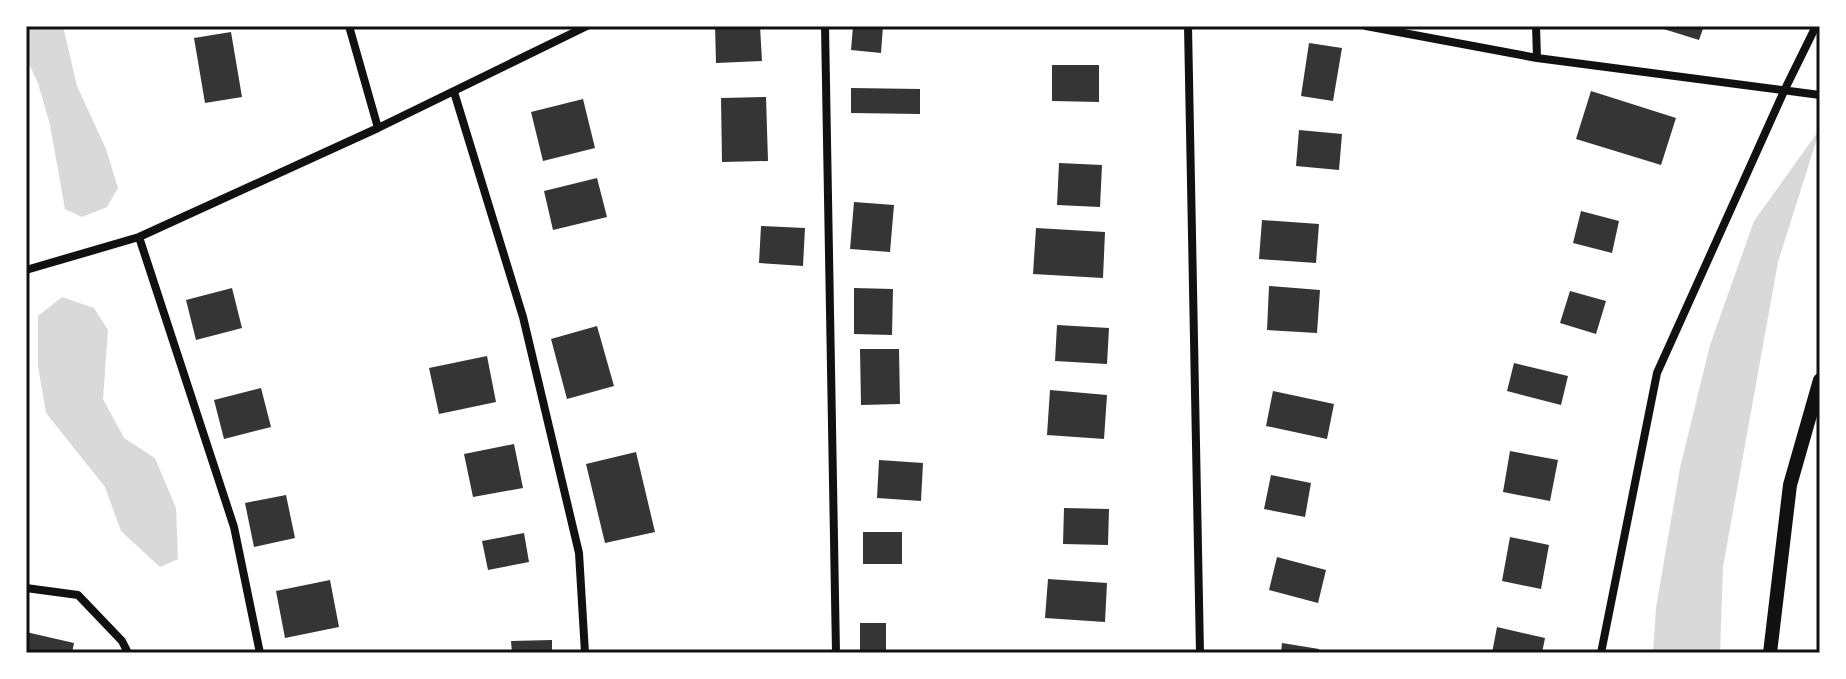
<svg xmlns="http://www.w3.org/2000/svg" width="1846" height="679" font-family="'Source Sans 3',sans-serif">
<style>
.water{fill:#d9d9d9}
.building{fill:#353535}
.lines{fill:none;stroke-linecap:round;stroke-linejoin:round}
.minor{stroke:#111;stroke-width:8}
.tertiary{stroke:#111;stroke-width:14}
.neatline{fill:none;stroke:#111;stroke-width:3}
</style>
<rect width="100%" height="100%" fill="#fff"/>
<path class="water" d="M26 26H63L77 86 106 149 118 188 107 207 82 217 65 209 50 125 38 83 26 58Z
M1820 129 1778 262 1723 567 1720 653H1653L1656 608 1680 468 1710 345 1754 221Z
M62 297 94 308 108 330 103 399 124 438 155 458 176 508 178 559 160 567 121 531 105 487 46 413 38 366V316Z"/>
<path class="building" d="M715 26H760L762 61 716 63Z
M853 26H883L881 53 851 50Z
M1654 26H1704L1699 40Z
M231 32 242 97 205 103 194 38Z
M1309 43 1342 48 1333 101 1301 96Z
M1052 65H1099V102L1052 101Z
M851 88 920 89V114L851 113Z
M1591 91 1676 118 1661 165 1576 139Z
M766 97 768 161 722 162 721 98Z
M583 99 595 148 543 161 531 112Z
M1299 130 1342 134 1339 170 1296 166Z
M1059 163 1102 165 1100 207 1057 205Z
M597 178 607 217 553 230 544 191Z
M854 202 894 205 890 252 850 249Z
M1581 211 1619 221 1612 253 1573 243Z
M1262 220 1319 224 1316 263 1259 259Z
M761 226 805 228 803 266 759 263Z
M1036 228 1105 232 1103 278 1033 274Z
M1269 286 1320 290 1317 333 1267 330Z
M232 288 242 328 196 340 186 300Z
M854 288 893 289 892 335 854 334Z
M1570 291 1606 301 1596 334 1560 323Z
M1057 325 1109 328 1107 364 1055 361Z
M597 326 614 386 567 399 551 339Z
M860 349H899L900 404 861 405Z
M487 356 496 402 439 414 429 368Z
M1514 363 1568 376 1561 405 1507 391Z
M261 388 271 427 224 439 214 400Z
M1050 390 1107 395 1104 439 1047 435Z
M1273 391 1334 404 1327 439 1266 426Z
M514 444 523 488 473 497 464 454Z
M1510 451 1558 460 1550 501 1503 492Z
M636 452 655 532 605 543 586 464Z
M879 460 923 463 921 501 877 498Z
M1271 475 1311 483 1305 517 1264 509Z
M286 495 295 538 254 547 245 503Z
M1064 508 1109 509 1108 545 1063 544Z
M863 532H902V564H863Z
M524 533 529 562 488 570 482 541Z
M1510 537 1549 545 1541 589 1502 581Z
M1277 557 1326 570 1318 603 1269 590Z
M1048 579 1107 583 1105 622 1045 618Z
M330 580 339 627 285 638 276 591Z
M860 623H886V653H860Z
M1497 627 1545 638 1542 653H1492Z
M26 632 74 643 72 653H26Z
M552 640V653H512L511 641Z
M1282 643 1319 649 1318 653H1281Z"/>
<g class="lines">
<path class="minor" d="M349 26 378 128
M825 26 836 653
M1188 26 1200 653
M1366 26 1537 58 1820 95
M1536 26 1537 58
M454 92 523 317 579 553 585 653
M139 237 234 527 260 653
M26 270 139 237 378 128 587 26
M26 588 78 595 122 641 128 653
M1601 653 1657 373 1785 89 1816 26"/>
<path class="tertiary" d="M1770 653 1790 485 1820 380"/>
</g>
<rect width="1846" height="679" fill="none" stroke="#ffffff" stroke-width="56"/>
<rect x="28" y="28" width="1790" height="623" class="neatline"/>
</svg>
